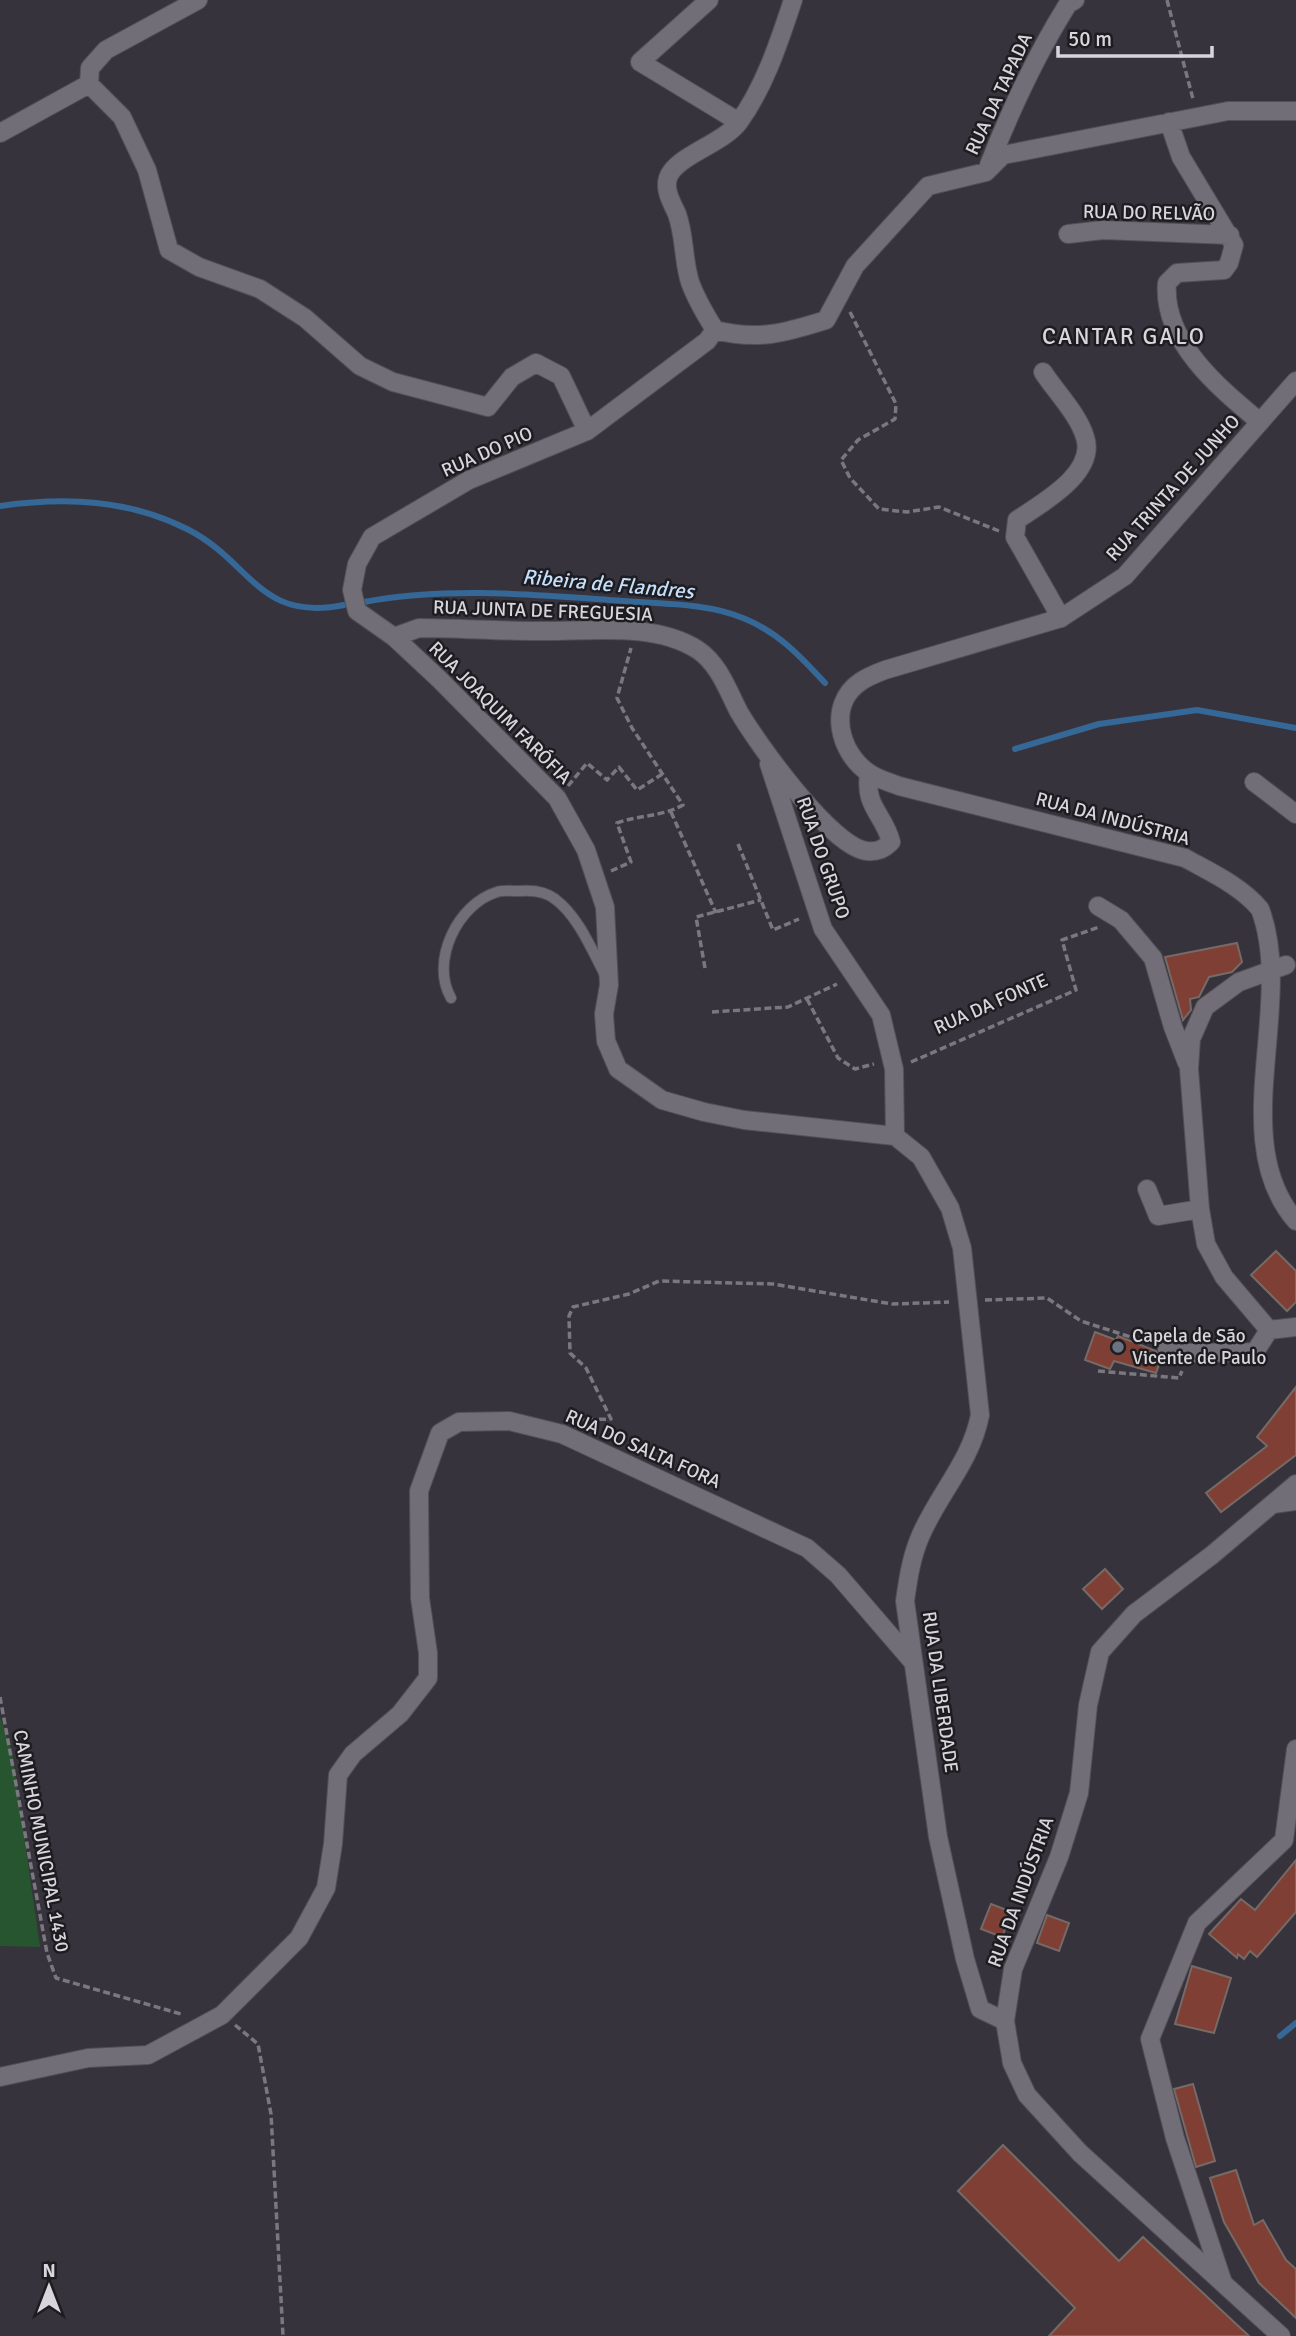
<svg xmlns="http://www.w3.org/2000/svg" width="1296" height="2336" font-family="Signika,sans-serif">
<style>
.green{fill:#275530}
.lines{fill:none;stroke-linecap:round;stroke-linejoin:round}
.stream{stroke:#356896;stroke-width:6}
.building{fill:#7f3f34;stroke:#766a67;stroke-width:2}
.lane-casing{stroke:#524f57;stroke-width:12}
.street-casing{stroke:#524f57;stroke-width:20}
.secondary-casing{stroke:#524f57;stroke-width:20}
.path{stroke:#7b777f;stroke-width:3.5;stroke-dasharray:7 3.5;stroke-linecap:butt}
.lane{stroke:#726e78;stroke-width:10}
.street{stroke:#726e78;stroke-width:18}
.secondary{stroke:#726e78;stroke-width:18}
.worship-dot{fill:#6b7280;stroke:#1d1c20;stroke-width:2.5}
.labels{text-anchor:middle;dominant-baseline:central;stroke-width:5;stroke-linejoin:round;paint-order:stroke}
.street-label{font-size:19px;fill:#d8d6dc;stroke:#1d1c20}
.poi-label{font-size:19px;fill:#d8d6dc;stroke:#1d1c20;text-anchor:start}
.water-label{font-size:21px;font-style:italic;fill:#c3dffb;stroke:#1d1c20}
.quarter-label{font-size:23px;letter-spacing:2px;fill:#d8d6dc;stroke:#1d1c20}
</style>
<rect width="100%" height="100%" fill="#37333c"/>
<path class="green" d="M0 1717 12 1752 40 1947 0 1946Z"/>
<g class="lines">
<path class="stream" d="M0 506C65 497 129 499 189 530 252 563 259 622 344 605
M364 602C449 586 537 595 623 601 662 604 707 603 743 618 778 632 800 656 825 683
M1015 749 1099 724 1197 710 1296 728
M1280 2036 1296 2023"/>
</g>
<path class="building" d="M1237 943 1242 962 1232 972 1209 977 1199 997 1190 999 1191 1010 1183 1020 1165 957Z
M1276 1251 1296 1271V1302L1287 1311 1251 1275Z
M1095 1332 1116 1340 1118 1336 1156 1351 1161 1359 1156 1373 1114 1361 1110 1369 1085 1360Z
M1296 1387V1455L1221 1512 1206 1493 1267 1446 1257 1437Z
M1105 1569 1123 1589 1102 1609 1083 1589Z
M1296 1860V1912L1257 1957 1250 1951 1244 1959 1238 1954 1237 1958 1209 1934 1241 1899 1255 1910Z
M991 1904 1012 1912 1002 1937 981 1929Z
M1047 1915 1069 1923 1059 1951 1037 1943Z
M1192 1966 1231 1978 1214 2033 1175 2024Z
M1193 2084 1215 2161 1196 2167 1174 2089Z
M1003 2145 1119 2261 1143 2237 1249 2336H1049L1075 2308 958 2191Z
M1236 2170 1254 2225 1263 2220 1286 2260 1296 2269V2318L1259 2283 1224 2222 1210 2178Z"/>
<g class="lines">
<g class="lane-casing">
<path id="lane" d="M451 998C430 962 457 904 497 892 503 890 512 891 519 891 530 890 545 891 555 899 578 916 592 950 605 975"/>
</g>
<g class="street-casing">
<path id="street" d="M198 0 106 50 90 68 89 84 122 117 147 170 169 250 199 267 260 289 305 318 360 366 393 382 488 407 512 377 536 363 561 376 587 431
M709 0 640 62 739 122
M793 0C779 42 765 86 739 122 723 144 675 156 668 178 664 190 672 203 677 214 685 236 683 260 690 282 696 299 705 314 715 330 757 341 785 333 826 320L855 266 928 186 986 172 1003 155 1228 111H1296
M1169 122 1181 157 1234 245 1229 263 1224 270 1177 273 1167 283C1162 341 1219 388 1260 422
M0 133 89 84
M989 165C1011 109 1036 55 1068 4L1075 0
M1068 234 1103 230 1230 235
M715 330 707 341 587 431 469 480 372 537 357 564 352 590 357 611 394 637 439 679 557 798 586 850 605 907 609 985 604 1014 606 1041 618 1069 662 1100 704 1112 744 1120 895 1136 921 1157 950 1208 962 1248 980 1415C971 1462 938 1494 920 1537 911 1558 908 1580 905 1601L938 1837 965 1959 980 2009 1005 2021
M1043 372C1056 392 1078 414 1085 437 1097 473 1042 503 1017 520L1015 537 1061 618
M394 637 419 628C458 628 497 631 536 631 587 632 653 621 698 650 719 664 728 691 739 712 757 743 832 848 867 851 878 852 884 849 891 842 884 814 864 807 869 774
M769 764 823 929 881 1015 894 1069 895 1136
M1254 782 1296 814
M1098 906 1121 920 1153 958 1173 1027 1187 1063
M1147 1189 1158 1216 1200 1209
M1269 1330 1224 1277 1206 1244 1200 1209 1189 1069 1191 1039 1205 1007 1239 982 1286 965
M1269 1330 1296 1327
M1167 1349 1190 1353 1255 1352 1269 1330
M1273 1504 1296 1501
M0 2077 88 2058 148 2055 222 2015 299 1938 326 1888 333 1844 338 1775 353 1754 400 1714 428 1678V1653L420 1598 419 1491 440 1433 459 1422 509 1421 562 1434 807 1548 838 1575 913 1662
M1222 2280 1175 2138 1150 2039 1197 1923 1284 1840 1296 1749"/>
</g>
<g class="secondary-casing">
<path id="secondary" d="M1296 381 1125 576 1061 618 885 670C877 673 867 677 860 682 827 705 839 753 869 773 877 779 889 782 899 786L1185 858C1210 872 1241 886 1260 909 1296 1004 1225 1140 1296 1221
M1281 2336 1080 2153 1027 2095 1012 2063 1005 2021 1013 1969 1059 1857 1079 1793 1088 1705 1100 1652 1134 1614 1212 1555 1296 1484"/>
</g>
<path class="path" d="M1167 0 1193 99
M850 312 896 404 895 419 858 440 841 460 850 478 879 509 907 512 939 507 999 531
M568 786 587 763 607 780 619 767 637 790 664 773
M671 812 716 913
M738 844 773 930 799 919
M611 871 631 862 617 823C639 815 661 817 683 805L632 728 617 698 631 648
M705 968 696 917 761 900
M807 999 838 1058 855 1069 874 1064
M712 1012 788 1007 837 984
M911 1062 1076 990 1062 940 1099 927
M985 1300 1047 1298 1081 1321 1149 1343
M1098 1371 1179 1378 1182 1371
M578 1420 611 1419 586 1368 570 1353 569 1316 573 1307 629 1294 659 1281 773 1284 892 1304 949 1302
M0 1697 47 1953 56 1978 181 2014
M235 2025 258 2044 271 2114 283 2336"/>
<use href="#lane" class="lane"/>
<use href="#street" class="street"/>
<use href="#secondary" class="secondary"/>
</g>
<circle class="worship-dot" cx="1118" cy="1347" r="7"/>
<g class="labels">
<g class="street-label">
<text transform="translate(999 94) rotate(-65)">RUA DA TAPADA</text>
<text transform="translate(1149 213) rotate(1)">RUA DO RELVÃO</text>
<text transform="translate(487 452) rotate(-24)">RUA DO PIO</text>
<text transform="translate(1173 488) rotate(-48)">RUA TRINTA DE JUNHO</text>
<text transform="translate(543 611) rotate(2)">RUA JUNTA DE FREGUESIA</text>
<text transform="translate(500 713) rotate(45)">RUA JOAQUIM FARÓFIA</text>
<text transform="translate(1113 819) rotate(15)">RUA DA INDÚSTRIA</text>
<text transform="translate(823 858) rotate(71)">RUA DO GRUPO</text>
<text transform="translate(991 1004) rotate(-24)">RUA DA FONTE</text>
<text transform="translate(643 1449) rotate(24)">RUA DO SALTA FORA</text>
<text transform="translate(940 1692) rotate(82)">RUA DA LIBERDADE</text>
<text transform="translate(41 1841) rotate(79)">CAMINHO MUNICIPAL 1430</text>
<text transform="translate(1021 1892) rotate(-70)">RUA DA INDÚSTRIA</text>
</g>
<g class="poi-label">
<text x="1132" y="1336">Capela de São<tspan x="1132" dy="22">Vicente de Paulo</tspan></text>
</g>
<g class="water-label">
<text transform="translate(608 584) rotate(5)">Ribeira de Flandres</text>
</g>
<g class="quarter-label">
<text x="1124" y="336">CANTAR GALO</text>
</g>
</g>
<g transform="translate(49 2287)" stroke="#1d1c20" stroke-width="5" paint-order="stroke">
<path d="M0-5L12 26L0 18L-12 26Z" fill="#d8d6dc"/>
<text y="-10" font-size="19" font-weight="bold" text-anchor="middle" fill="#d8d6dc">N</text>
</g>
<path d="M1058 46v10h154v-10" fill="none" stroke="#d8d6dc" stroke-width="3.5"/>
<text x="1068" y="46" font-size="21" fill="#d8d6dc" stroke="#1d1c20" stroke-width="5" paint-order="stroke">50 m</text>
</svg>
